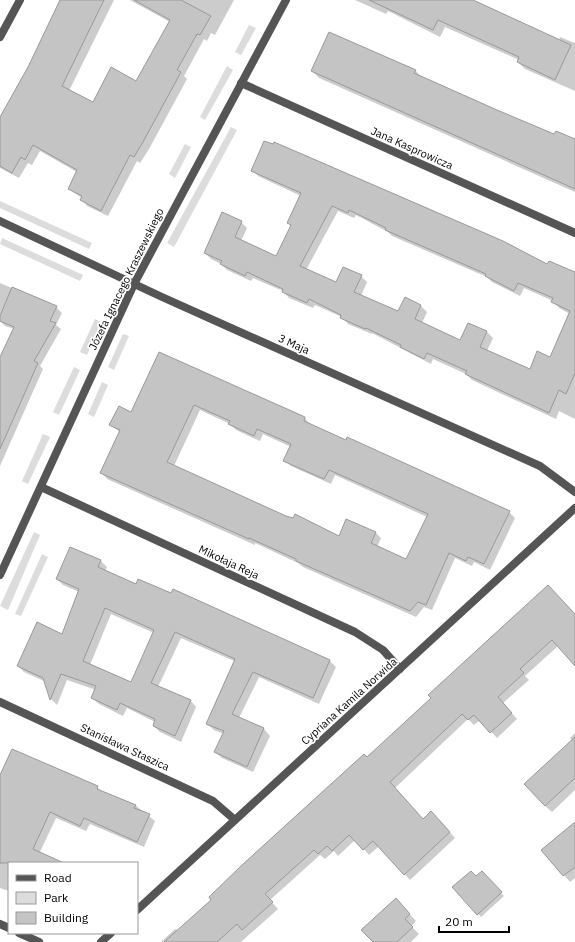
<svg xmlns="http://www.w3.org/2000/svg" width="575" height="942" font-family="'IBM Plex Sans',sans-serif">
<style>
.green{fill:#dcdcdc}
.shadow{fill:#0003;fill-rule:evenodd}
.building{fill:#c4c4c4;stroke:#999;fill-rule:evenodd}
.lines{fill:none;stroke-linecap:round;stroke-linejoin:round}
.minor{stroke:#555;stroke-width:8}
.labels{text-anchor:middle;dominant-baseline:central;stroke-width:3.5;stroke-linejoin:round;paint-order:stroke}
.street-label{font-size:11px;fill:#000;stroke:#fff}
</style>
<rect width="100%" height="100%" fill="#fff"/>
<path class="green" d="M249 25 256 28 241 55 235 52Z
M227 66 233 70 205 120 200 117Z
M231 127 237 130 174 247 167 243Z
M185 144 191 147 175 178 169 174Z
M0 201 92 243 89 249 0 208Z
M2 238 83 275 80 281 0 244Z
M95 319 101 322 87 355 80 352Z
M123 334 129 336 114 370 108 367Z
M74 367 80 370 59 415 53 412Z
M102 382 108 385 94 417 88 414Z
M43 434 50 437 28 484 22 481Z
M34 532 40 535 8 610 0 606Z
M42 554 48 557 21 616 15 614Z"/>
<path class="shadow" d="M62 0H114L69 91 93 104 137 82 170 22 130 0H234L215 35 211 33 207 41 204 39 184 76 187 79 149 149 140 163 137 161 108 216 87 206 82 198 69 189 77 172 40 151 32 165 28 163 19 178 0 168V120L29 68Z
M355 0H463L559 40 560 37 575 43V91L525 69 518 62 519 60 445 27 440 37 388 11 386 14Z
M415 70 422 78 555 136 575 140V192L319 78 312 71Z
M252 170 575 274V419L559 411 556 419 472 380 466 374 433 359 431 364 372 333V334L348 324 342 317 315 305 313 308 289 298 283 291 253 278 251 281 227 270 221 264 211 259 205 253 241 222 247 228 241 241 276 257 292 226 289 223 301 196 258 176ZM338 211 354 218 356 215 388 232 392 236 487 277 492 282 520 296 524 288 553 301 559 308 570 314 551 358 530 371 487 351 493 338 487 332 469 324 461 342 422 323 427 312 421 306 399 313 361 296 367 282 361 276 344 269 337 284 306 270Z
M0 283 56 307 62 313 56 325 61 329 40 366 43 369 0 466V359L14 329 5 326 0 321 2 314H0Z
M159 353 305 418 310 425 509 512 515 518 490 570 474 562 472 566 455 558 432 610 424 607 416 617 303 567 298 563 255 543V545L107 479 102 473 120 432 110 425 132 413ZM200 410 230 424 236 430 260 441 263 434 291 447 285 460 291 466 331 484 335 475 427 517 406 561 377 547 381 538 375 532 339 537 285 517 174 466Z
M71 548 101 561 107 567 105 571 137 585 330 661 336 667 319 704 259 677 239 718 264 729 270 736 253 772 222 758 215 752 224 734 214 730 207 724 234 661 181 638 158 687 190 700 196 707 181 742 160 732 154 726 155 722 127 708 123 716 99 704 92 698 96 690 67 680 57 705 51 699 46 682 24 672 18 666 62 635 79 592 63 585 57 579ZM111 614 154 633 131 683 90 665Z
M575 615V665L558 646 525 676 529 680 503 703 517 719 497 738 480 720 474 725 468 719 395 788 423 820 437 818 455 838 410 880 379 846 369 855 355 840 338 856 334 851 325 859 320 855 270 900 278 909 241 942H161L175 929 178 931 367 758Z
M575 733V790L552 812 545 806 572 741 570 738Z
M0 779 97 787 102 792 135 805 155 821 144 847 90 824 86 831 56 818 39 854 61 863H9V891L0 888Z
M575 829V878L570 882 564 875Z
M482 872 504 896 481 917 453 888 476 878Z
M396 900 416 921 411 926 419 934 411 942H374Z"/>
<path class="building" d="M60 0H104L62 86 93 102 111 67 136 81 170 20 134 0H181L211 16 200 35 197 34 177 70 181 72 143 142 134 157 130 155 101 211 80 200 82 196 68 189 77 170 33 145 25 160 21 157 12 173 0 166V117L28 67Z
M369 0H473L571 45 555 80 517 62 519 57 438 20 433 30Z
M329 32 416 70 414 73 497 110 554 134 556 131 575 139V189L311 71Z
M264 141 273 144 274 142 325 164 503 241 547 264 549 261 575 272V373L566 394 559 390 549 413 465 374 467 371 427 353 424 359 400 347 401 345 366 328 365 329 340 318 341 315 309 299 307 303 282 292 283 289 247 272 245 276 220 264 222 261 204 253 222 212 242 221 235 237 276 256 291 225 287 223 301 193 251 171ZM332 206 348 213 349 210 386 228 385 230 486 274 485 276 514 291 518 283 553 298 551 302 570 311 550 357 537 351 530 369 480 347 487 331 468 323 460 340 415 319 421 305 405 297 398 311 354 292 362 275 343 267 336 282 300 266Z
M12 287 57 306 50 321 56 323 34 361 38 363 0 449V357L14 327 0 321V316Z
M159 352 305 417 304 421 346 440 347 437 510 511 484 564 468 557 466 561 449 553 426 605 418 602 410 611 296 561V559L249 538V539L100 473 120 430 109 425 119 406 131 412ZM194 405 230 421 228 424 254 436 257 429 291 444 283 461 324 479 329 470 428 514 406 559 371 543 376 532 346 519 339 536 295 514 293 518 286 516 167 462Z
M70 547 101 560 98 567 136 584 138 579 171 593 173 589 330 660 313 698 253 672 232 714 264 728 247 767 214 752 224 731 206 724 235 659 175 632 151 683 191 700 175 736 153 726 155 719 120 703 117 710 91 698 96 686 61 674 50 700 43 678 17 666 37 622 62 634 79 589 56 579ZM105 608 154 630 131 682 83 661Z
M548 585 575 614V666L552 640 520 669 524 673 498 697 512 713 490 733 474 715 468 720 462 714 390 782 423 819 431 811 450 832 404 875 373 841 363 850 349 835 332 851 327 846 318 854 314 850 265 894 273 902 242 930 237 924 217 942H164L211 900 209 897 242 865 364 754 367 757 431 698 428 695Z
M575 737V778L545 806 524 784Z
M12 749 98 786 97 789 136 805 134 808 150 814 137 842 84 818 80 826 50 812 33 849 64 863H0V775Z
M575 822V867L563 876 541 850Z
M471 871 476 876 482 871 502 892 477 915 452 887Z
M396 898 410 914 405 919 413 927 397 942H373L361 930Z"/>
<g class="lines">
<path class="minor" d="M0 37 20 0
M241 83 575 233
M0 221 162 297 540 466 575 492
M41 487 355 632 383 650 400 669
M0 575 134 284 286 0
M0 702 213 801 235 820
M137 910 575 508
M0 924 9 928
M19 933 39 942
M101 942 111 933"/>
</g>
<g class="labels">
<g class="street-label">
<text transform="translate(412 148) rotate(24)">Jana Kasprowicza</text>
<text transform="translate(126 279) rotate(-64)">Józefa Ignacego Kraszewskiego</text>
<text transform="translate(294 344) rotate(24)">3 Maja</text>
<text transform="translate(229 562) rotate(25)">Mikołaja Reja</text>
<text transform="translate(349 701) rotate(-42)">Cypriana Kamila Norwida</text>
<text transform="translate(125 747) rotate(25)">Stanisława Staszica</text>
</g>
</g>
<rect x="8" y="862" width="130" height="72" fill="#ffffff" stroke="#999999"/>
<rect x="16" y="875" width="20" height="6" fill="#555555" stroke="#999999"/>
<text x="44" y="882" font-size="12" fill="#000000">Road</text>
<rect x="16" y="892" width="20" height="12" fill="#dcdcdc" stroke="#999999"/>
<text x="44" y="902" font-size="12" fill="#000000">Park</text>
<rect x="16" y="912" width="20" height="12" fill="#c4c4c4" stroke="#999999"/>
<text x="44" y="922" font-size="12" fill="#000000">Building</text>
<path d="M439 926v6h70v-6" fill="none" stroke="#000000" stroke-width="2"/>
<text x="445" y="926" font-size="12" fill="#000000" stroke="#ffffff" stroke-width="3" paint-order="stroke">20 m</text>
</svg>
